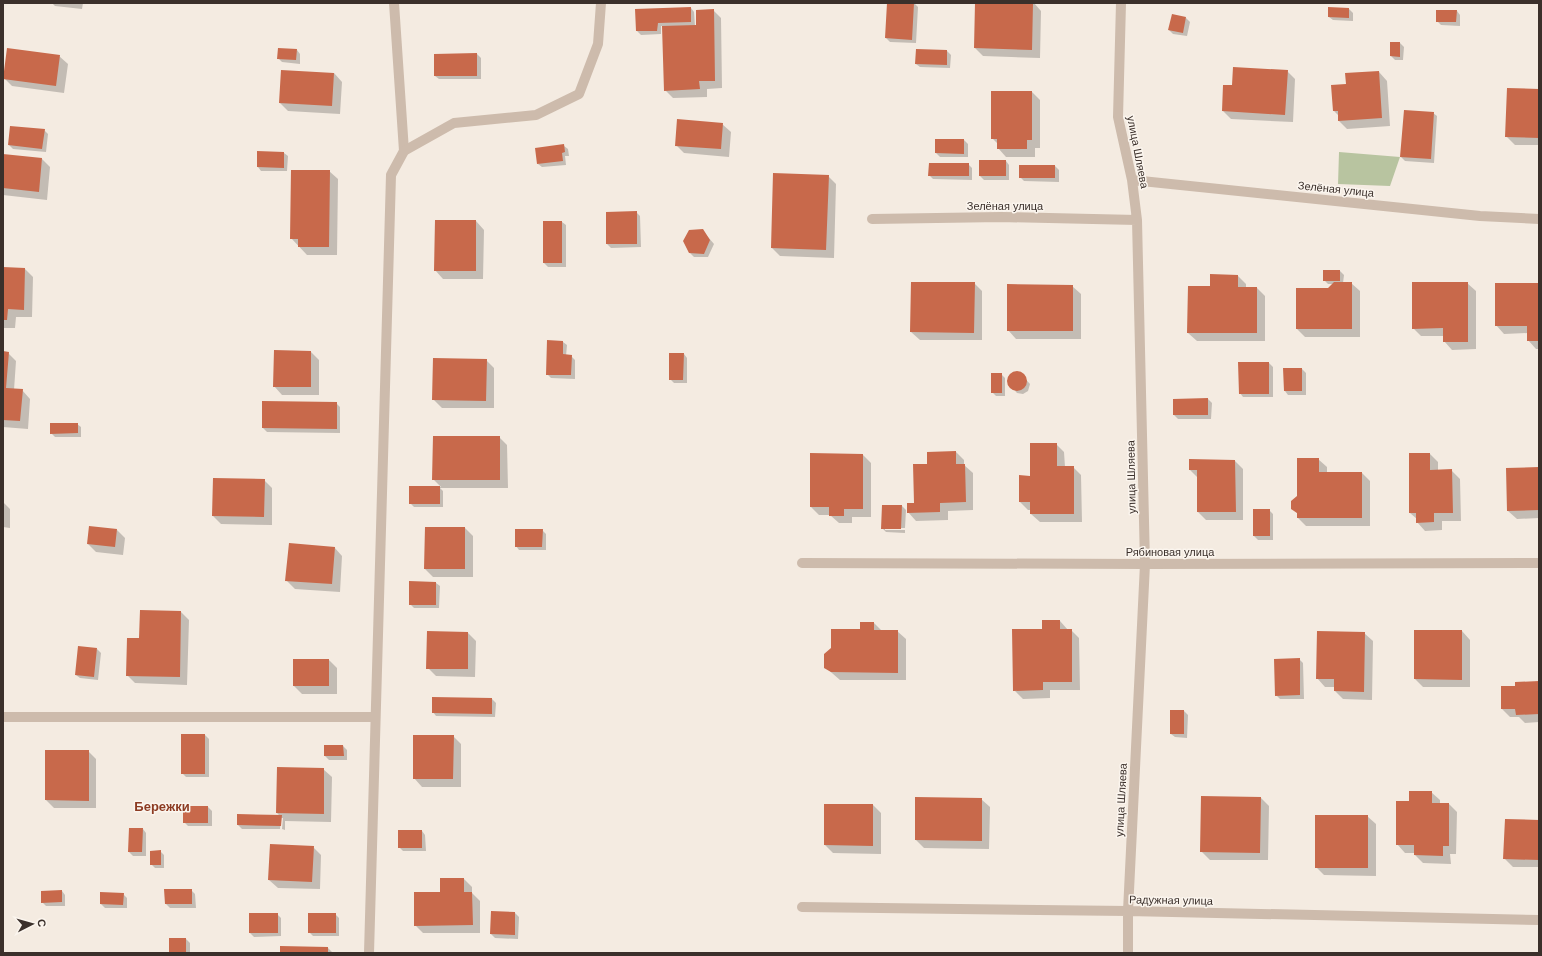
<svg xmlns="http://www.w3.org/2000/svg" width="1542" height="956" font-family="Helvetica,sans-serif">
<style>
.green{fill:#b8c4a0}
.shadow{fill:#0003}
.building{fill:#c8694b}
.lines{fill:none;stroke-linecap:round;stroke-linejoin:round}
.lane{stroke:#cdbbac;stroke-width:10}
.street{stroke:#cdbbac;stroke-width:10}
.labels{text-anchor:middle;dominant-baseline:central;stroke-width:3;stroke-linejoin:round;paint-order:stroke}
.street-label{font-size:11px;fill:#3b302b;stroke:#fbf5ee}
.quarter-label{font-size:13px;font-weight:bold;fill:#8c3b22;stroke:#fbf5ee}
</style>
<rect width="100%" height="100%" fill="#f4ebe1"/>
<path class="green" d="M1339 152 1400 157 1390 186 1338 184Z"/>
<path class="shadow" d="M52 3H83L82 9 55 6Z
M888 3H914L918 7 916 43 890 42 886 38Z
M976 3H1034L1041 11 1040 58 983 56 975 48Z
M691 8 694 12 695 26H697L713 10 721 18 722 88 707 89V97L673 98 665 90 663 26H661V34L641 35 637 31Z
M1329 8 1349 9 1353 13V21L1333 20 1329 17Z
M1457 11 1460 15V26L1441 25 1437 21Z
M1186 18 1190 22 1187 36 1173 34 1169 30Z
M1400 43 1404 47 1403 60H1395L1391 56Z
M297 50 300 54V64L282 62 278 58Z
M947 51 951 55 950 68 920 67 916 64Z
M477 54 481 58V79H439L435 76Z
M59 56 68 64 64 93 12 86 4 78Z
M1287 71 1295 79 1293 122 1231 119 1223 111 1233 87Z
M1379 72 1387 81 1390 126 1347 129 1339 121V116L1334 111 1347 85Z
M334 73 342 82 340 114 288 111 280 103Z
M1539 90V145H1515L1506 136Z
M992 92H1032L1040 100V148H1035V157H1006L998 148V144L992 138Z
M1433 113 1437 116 1434 163 1405 161 1401 157Z
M722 124 731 132 729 157 684 153 676 145Z
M44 130 48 134 46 152 13 149 9 145Z
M964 140 968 144V157H940L936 153Z
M564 146 568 149 569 156H565L566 165 542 167 538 164Z
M258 152 284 153 288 156 287 171H261L258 167Z
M3 155 42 159 50 167 47 200 3 195Z
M980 161H1006L1009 165V180H984L980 176Z
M968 164 972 168V180L933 179 929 175Z
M1055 166 1059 170V182L1024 181 1020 177Z
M329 171 338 179 337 255H307L291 238Z
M828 176 836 184 834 258 780 256 772 248Z
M636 212 640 216 641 247 611 248 607 244Z
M476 221 484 230 483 279H443L435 270Z
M562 222 566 225V267H548L544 263Z
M702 230 714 244 708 257H694L690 253Z
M3 268 25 269 33 277 32 317H16L15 328H3Z
M1340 271 1344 275 1343 283H1351L1360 291V337H1305L1297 329 1333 284H1328L1324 280Z
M1238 276 1246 284V288H1257L1265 296V341H1197L1188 333 1211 287Z
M974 283 982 291V340H920L911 332Z
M1467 283 1476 291V349L1452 350 1444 341V336H1421L1413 328Z
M1539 284V349H1536L1528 340V333L1504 334 1496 325Z
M1072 286 1081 294V339H1016L1008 330Z
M563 342 567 345 566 356H571L575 360V379L551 378 547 374Z
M3 352 8 353 16 361 14 390H22L30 399 28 429 3 427Z
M311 352 319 360V395H282L274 386Z
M684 354 687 358V383H674L670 379Z
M486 360 494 368V408H442L433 399Z
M1239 363H1269L1273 367V397H1243L1240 393Z
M1284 369H1302L1306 373V395H1288L1285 391Z
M1014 372 1020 373 1030 384 1028 391 1023 394 1017 393 1009 384 1008 379Z
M1001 374 1005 378V396H996L992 392Z
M1208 399 1212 403 1211 419H1178L1174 415V400Z
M336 403 340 407V433L267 432 263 428Z
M77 424 81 427V437H55L51 433Z
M499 437 507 445 508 488H440L443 491V507H414L410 503V487H441L433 479Z
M1056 444 1064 452 1065 467H1073L1081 475 1082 522H1040L1031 514V510H1028L1020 502Z
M956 452 964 460V465L973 473V510L948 511V520L916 521 908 512 915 504 928 465Z
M1430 454 1438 462V471L1451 470 1460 479 1461 521H1442V530L1425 531 1417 522V519L1410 513Z
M863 455 871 463V517H852V523H839L830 515H819L811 507Z
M1318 459 1327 467V473H1362L1370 481V526H1306L1298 518V514L1292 508Z
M1190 460 1235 461 1243 469V520H1206L1198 512V478L1190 470Z
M1539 468V518L1517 519 1508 511Z
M264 480 272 488V525L221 524 213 516Z
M3 502 10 509V528L3 527Z
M902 506 906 510 905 528H885V530H905V533L886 532 882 528Z
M1269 510 1273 514V540H1258L1254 536Z
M426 528H465L473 536V577H433L425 569Z
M117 530 125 538 123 555 96 552 88 544Z
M542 530 546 534V550H519L516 546Z
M334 547 342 556 340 592 295 589 286 580Z
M436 583 440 586 439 608H414L410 604Z
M181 612 189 620 187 685 135 683 127 675 140 639Z
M1060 621 1068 630H1071L1079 638 1080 690H1050V698L1023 699 1014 690 1043 630Z
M874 623 882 631H897L906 639V680H840L825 667 861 630Z
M1462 631 1470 640V687H1423L1415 679Z
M468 633 476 641 475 677 436 676 428 668Z
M1364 633 1373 641 1372 700 1343 699 1335 691V687H1325L1317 678Z
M97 649 101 653 98 680 80 678 76 675Z
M1299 659 1303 663 1304 699H1280L1276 695Z
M329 660 337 668V694H302L294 686Z
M1539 682V722L1525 723 1519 717H1510L1502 709 1516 687Z
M492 699 496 703 495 717 436 716 433 712Z
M1184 711 1188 715 1187 738 1175 737 1171 734Z
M205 735 209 739V777H186L182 773Z
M453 736 461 744V787H422L414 778Z
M343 746 347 750V760H329L325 756Z
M46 751H88L96 759V808H54L46 800Z
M323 769 332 777 331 822 285 821V830L282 829 283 818H281L280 829H242L238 825 280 816 277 813Z
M1431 792 1440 800V804H1449L1457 812 1456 854H1450L1451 864 1423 863 1415 855V853H1405L1397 844 1410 802Z
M1261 798 1269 806 1268 860H1210L1201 851Z
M981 799 990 807 989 849 924 848 916 840Z
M873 805 881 813V854L833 853 825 845Z
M208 807 212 811V826H188L184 822Z
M1367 816 1376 824V876L1324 875 1316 867Z
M1539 821V867H1513L1504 858Z
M143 829 146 833V856H133L129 852Z
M422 831 425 835 426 851H403L399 847Z
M313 847 321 855 320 889 278 888 269 880Z
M160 851 164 855V868H155L151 864Z
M464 879 472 887V893L480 901V933H423L415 925 441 893Z
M191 890 195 894 196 908H170L166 904Z
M62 891 65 895V906H46L42 902Z
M123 894 127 898V908H105L101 904Z
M492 912 515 913 519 917 518 939 495 938 491 934Z
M277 914 281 918V936L254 937 250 933Z
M335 914 339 918V936H313L309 932Z
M186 939 190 943V953H170Z
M328 948 333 953H281Z"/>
<path class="building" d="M887 3H914L912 40 885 38Z
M975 3H1033L1032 50 974 48Z
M691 7V22L658 23 657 31H636L635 9Z
M1328 7 1349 8V18L1328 17Z
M714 9 715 81H699L700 89 664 91 662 26 696 25V10Z
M1436 10H1457L1456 22H1436Z
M1172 14 1186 17 1183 33 1168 30Z
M1390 42H1400V57L1390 56Z
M7 48 60 55 56 86 3 79Z
M278 48 297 49 296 60 277 59Z
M916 49 947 50V65L915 64Z
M477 53V76H434V54Z
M1233 67 1288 70 1285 115 1222 111 1223 85H1232Z
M281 70 334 73 332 106 279 103Z
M1379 71 1382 118 1338 121V111H1333L1331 85 1346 84 1345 73Z
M1507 88 1539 89V138L1505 137Z
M991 91H1032V140H1027V149H997V139H991Z
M1404 110 1434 112 1431 159 1400 157Z
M677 119 723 123 721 149 675 146Z
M10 126 45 129 42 149 8 145Z
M935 139H964V154L935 153Z
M564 144 565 152 562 153 563 161 537 164 535 148Z
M257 151 284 152V168L257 167Z
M3 154 42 158 39 192 3 188Z
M979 160H1006V176H979Z
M929 163H969V176H928Z
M1019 165H1055V178H1019Z
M291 170H330L329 247H298V239H290Z
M773 173 829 175 826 250 771 248Z
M637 211V244H606V212Z
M435 220H476V271H434Z
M543 221H562V263H543Z
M703 229 710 240 704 254 689 253 683 241 689 230Z
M3 267 25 268 24 310 8 309 7 320H3Z
M1323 270H1340V281H1323Z
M1210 274 1238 275V287H1257V333H1187L1188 286H1210Z
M911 282H975L974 333 910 332Z
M1334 282H1352V329H1296V288H1328Z
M1412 282H1468V342H1443V328L1412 329Z
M1495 283H1539V341H1527V326H1495Z
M1007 284 1073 285V331H1007Z
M547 340 563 341V354L572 355 571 375H546Z
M274 350 311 351V387H273Z
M3 351 9 352 6 388 23 389 20 421 3 420Z
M669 353H684L683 380H669Z
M433 358 487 359 486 401 432 400Z
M1238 362H1269V394H1239Z
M1283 368H1302V391H1284Z
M1007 381a10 10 0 1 1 20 0a10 10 0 1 1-20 0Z
M991 373H1002V393H991Z
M1208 398V415H1173V399Z
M262 401 337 402V429L262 428Z
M50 423H78V433L50 434Z
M433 436H500V480H432Z
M1030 443H1057V466H1074V514H1030V502H1019V475L1030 476Z
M956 451V464H965L966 502 940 503V512L907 513V503H914L913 464H927V452Z
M810 453 863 454V509H844V516H829V507H810Z
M1409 453H1430V470L1452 469 1453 513H1434V522L1416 523V513H1409Z
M1297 458H1319V472H1362V518H1297V513L1291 509V501L1297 496Z
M1189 459 1235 460 1236 512H1197V470H1189Z
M1539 467V510L1507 511 1506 468Z
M213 478 265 479 264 517 212 516Z
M409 486H440V504H409Z
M882 505H902L901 529H881Z
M1253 509H1270V536H1253Z
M89 526 117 529 115 547 87 544Z
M425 527H465V569H424Z
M515 529H543L542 547H515Z
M289 543 335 547 332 584 285 581Z
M409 581 436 582V605H409Z
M140 610 181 611 180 677 126 676 127 638H139Z
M1042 620H1060V629H1072V682H1043V690L1013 691 1012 629H1042Z
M860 622H874V630H898V673L831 672 824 668V654L831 648V629H860Z
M1414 630H1462V680L1414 679Z
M427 631 468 632V669H426Z
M1317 631 1365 632 1364 692 1334 691V679H1316Z
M78 646 97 648 94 677 75 675Z
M1300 658V695L1275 696 1274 659Z
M293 659H329V686H293Z
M1539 681V714L1516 715 1515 709H1501V686H1515V682Z
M432 697 492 698V714L432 713Z
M1170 710H1184V734H1170Z
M181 734H205V774H181Z
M413 735H454L453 779H413Z
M324 745H343L344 756H324Z
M45 750H89V801L45 800Z
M277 767 324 768V814L276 813Z
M1409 791H1432V803H1449V846H1443V856L1414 855V845H1396V801H1409Z
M1201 796 1261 797 1260 853 1200 852Z
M915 797 982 798V841L915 840Z
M824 804H873V846L824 845Z
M183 806H208V823H183Z
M237 814 282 815 281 826 237 825Z
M1315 815H1368V868H1315Z
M1505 819 1539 820V860L1503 859Z
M129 828H143L142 852H128Z
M398 830H422V848H398Z
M270 844 314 846 312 882 268 880Z
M161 850V865H150V851Z
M440 878H464V892H472L473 925 414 926V892H440Z
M164 889H192V904H165Z
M62 890V902L41 903V891Z
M100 892 124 893 123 905 100 904Z
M491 911 515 912V935L490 934Z
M249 913H278V933H249Z
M308 913H336V933H308Z
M169 938H186V953H169Z
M280 946 328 947V953H280Z"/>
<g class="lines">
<path class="lane" d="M394 3 404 151"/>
<path class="street" d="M1121 3 1118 117 1132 180 1137 220 1145 564 1128 911V953
M1132 180 1480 216 1539 219
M872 219 1001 217 1137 220
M802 563 1145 564 1539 563
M3 717H375
M802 907 1128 911 1539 920
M369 953 391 175 404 151 454 123 536 115 579 94 598 44 601 3"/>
</g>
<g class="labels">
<g class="street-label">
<text transform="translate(1138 152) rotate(79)">улица Шляева</text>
<text transform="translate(1336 189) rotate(6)">Зелёная улица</text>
<text x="1005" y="206">Зелёная улица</text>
<text transform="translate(1131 477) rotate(-91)">улица Шляева</text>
<text x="1170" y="552">Рябиновая улица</text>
<text transform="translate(1121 800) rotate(-87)">улица Шляева</text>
<text transform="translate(1171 900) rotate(1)">Радужная улица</text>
</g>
<g class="quarter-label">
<text x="162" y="806">Бережки</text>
</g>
</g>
<rect width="1542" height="956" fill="none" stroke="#3b302b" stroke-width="8"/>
<g transform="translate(32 924) rotate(84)" stroke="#fbf5ee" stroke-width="3" paint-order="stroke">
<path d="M0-3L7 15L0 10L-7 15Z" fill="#3b302b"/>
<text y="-6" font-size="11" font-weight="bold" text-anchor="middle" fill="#3b302b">С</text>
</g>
</svg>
